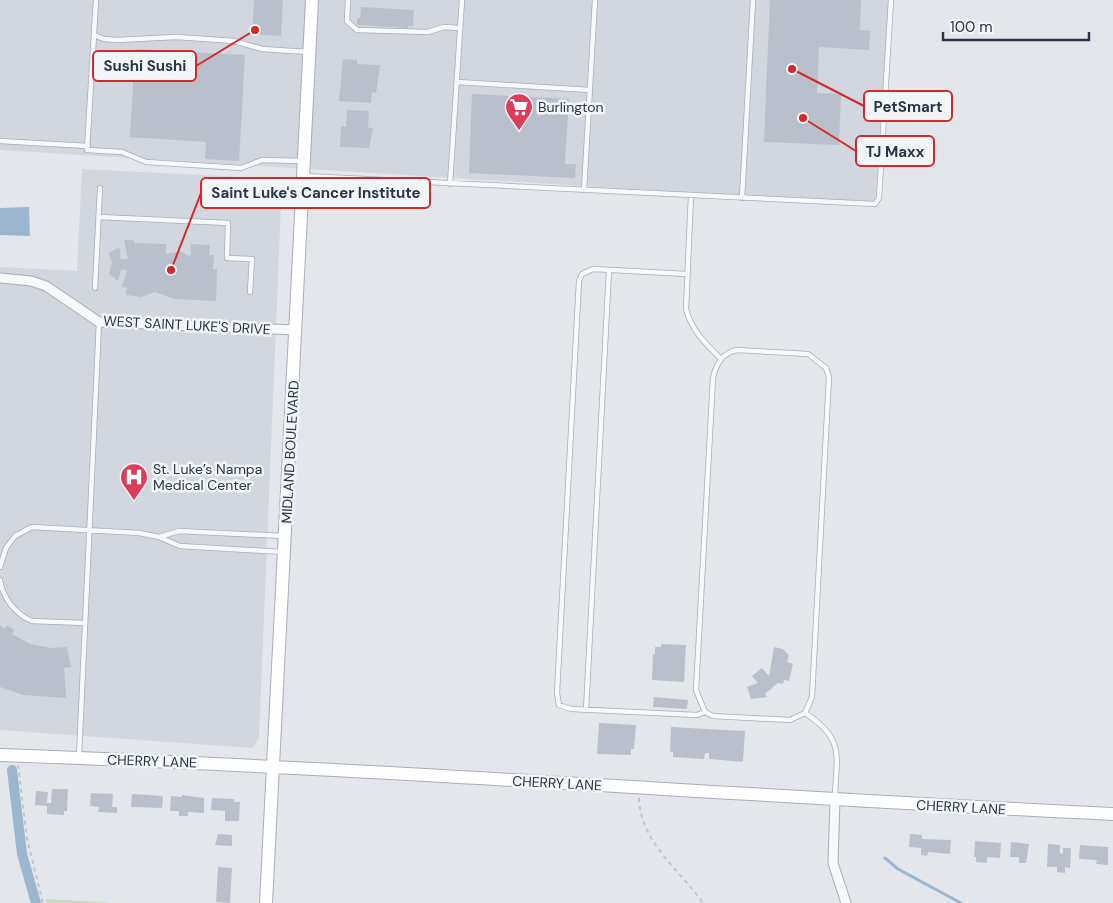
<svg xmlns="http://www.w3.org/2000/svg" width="1113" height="903" font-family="'DM Sans',sans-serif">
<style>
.built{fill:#d1d6df}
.green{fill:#c9d7c3}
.water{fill:#9bb6cf}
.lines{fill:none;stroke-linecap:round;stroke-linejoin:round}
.stream{stroke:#9bb6cf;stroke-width:3}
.canal{stroke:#9bb6cf;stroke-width:10}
.building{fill:#bac0cb}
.service-casing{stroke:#a7aeb7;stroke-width:6}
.minor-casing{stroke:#a7aeb7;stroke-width:11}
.secondary-casing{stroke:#a7aeb7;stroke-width:14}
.path{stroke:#c1c5cb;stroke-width:2;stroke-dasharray:4 4;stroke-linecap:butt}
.service{stroke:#f6f8fa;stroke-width:4.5}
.minor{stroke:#f6f8fa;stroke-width:9}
.secondary{stroke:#fff;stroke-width:12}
.labels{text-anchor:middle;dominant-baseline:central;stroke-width:5;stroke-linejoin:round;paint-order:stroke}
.poi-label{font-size:14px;fill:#293547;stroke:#f3f6f9;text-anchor:start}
.street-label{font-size:14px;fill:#293547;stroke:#f3f6f9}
.leader{fill:none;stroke:#d62828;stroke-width:2}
.callout-dot{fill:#d62828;stroke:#f3f6f9;stroke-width:2}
.callout{fill:#f3f6f9;stroke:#d62828;stroke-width:2}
.callout-label{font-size:15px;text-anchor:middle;font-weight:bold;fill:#293547}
</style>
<rect width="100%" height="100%" fill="#e3e7ec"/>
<path class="built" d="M0 0H889L875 204 0 150Z
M82 169 282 179 259 738 253 748 0 730V267L77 271Z"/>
<path class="green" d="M46 899 116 903H47Z"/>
<path class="water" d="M29 207 30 236 0 235V208Z"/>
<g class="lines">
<path class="stream" d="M885 858 898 869 961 903"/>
<path class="canal" d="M12 770 22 854 36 903"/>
</g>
<path class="building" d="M254 0H283L281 36 252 34Z
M770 0H861L860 30 870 31 869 50 819 47 817 93 841 94 839 145 764 142Z
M361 7 414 10 413 26H408V28L359 25 357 24V18H360Z
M135 49 245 55 239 161 205 159 206 142 130 137Z
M343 59 357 60V64L380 65 376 93 372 92 371 103 339 101Z
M472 94 569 99 565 164H576L575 178 469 173Z
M347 110 369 111 368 128H373L369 148 340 147 341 126 346 127Z
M124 240H134V243L166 244V254L181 251 188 256 191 255V244L210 245 209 255H214L213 269H217L216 301 174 299 155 292 141 297 126 295 127 288 122 287 127 270H121L118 281 109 274 112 262 109 253 119 247 121 259H128Z
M0 625 5 629 7 625 14 630 12 634 30 644 51 648 67 647 71 667 64 668 66 698 23 695 0 687Z
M661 644 686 645 684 682 652 680 653 654H655V647H661Z
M774 647 783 649 789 655 787 662 793 664 789 681 784 680 783 684 778 683 765 694 767 697 751 699 747 687 758 683 752 676 762 668 769 676Z
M654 697 688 700 687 709 653 707Z
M599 723 636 725 634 749H631V755L597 754Z
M671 727 745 731 743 762 709 759V753H705L704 759 673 757V752H670Z
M52 789H68L67 811H64V815L47 814V806L35 805 36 791 48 792 47 803H51Z
M91 793 113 794 112 807H117V813L98 812 99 807 90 806Z
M132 794 163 796 162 808 131 807Z
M182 795 204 798V813L188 812V816H179V811H170L171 796 182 797Z
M212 798 234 799V802H240L239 821H225V811L211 810Z
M218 834 232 835V846L215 845Z
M910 834 922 835V839L951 840 950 854 928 852 927 856 921 855V848L909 847Z
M975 841 1001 843 1000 858 987 857V863L976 862V857H974Z
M1011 842 1029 844 1026 863H1019V857H1010Z
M1048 844 1060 845V853L1063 854V848H1071L1070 868 1065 867V873L1057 872V867H1047Z
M1080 845 1108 847V865L1096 864 1097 860 1079 859Z
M218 867 232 868 230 903 216 902Z"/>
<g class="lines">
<g class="service-casing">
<path id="service" d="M96 0 87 150 122 152 146 162 241 168 262 160 302 161
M348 0 347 21 357 30 428 32 444 27 460 28
M94 35 104 39 117 40 176 37 206 39 234 41 262 49 308 52
M457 82 590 90
M0 141 88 146
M304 176 875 204 879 198 891 0
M450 184 462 0
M584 190 595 0
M691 195 686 309C692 331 705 343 721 359
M742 198 753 0
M99 217 228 223 227 258 252 259 250 292
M687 274 593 269 582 274 579 281 557 693 559 705 571 709 697 715 705 712
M95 288 100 188
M737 350 808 354 826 368 829 377 812 697 805 713 790 720 713 716 705 712 696 690 713 378C716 364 722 353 737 350Z
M283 552 180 546 159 537 179 531 284 536
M0 567 6 548 15 536 32 527 139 533 159 537
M0 580C3 598 15 614 32 621L85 623
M586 710 609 270
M805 713C846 740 836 755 835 798
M79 756 99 322"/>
</g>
<g class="minor-casing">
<path id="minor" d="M0 278 31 281 46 286 99 322 296 330
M835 800 833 863 846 903"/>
</g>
<g class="secondary-casing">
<path id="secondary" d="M0 755C371 768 742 796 1113 814
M266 903 312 0"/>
</g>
<path class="path" d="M18 765 27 839 43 903
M639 798C640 842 680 870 703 903"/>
<use href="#service" class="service"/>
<use href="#minor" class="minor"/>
<use href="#secondary" class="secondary"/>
</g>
<defs>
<g id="supermarket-pin" transform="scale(1.4375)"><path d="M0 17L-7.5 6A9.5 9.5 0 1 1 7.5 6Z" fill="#db3e5a" stroke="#f3f6f9"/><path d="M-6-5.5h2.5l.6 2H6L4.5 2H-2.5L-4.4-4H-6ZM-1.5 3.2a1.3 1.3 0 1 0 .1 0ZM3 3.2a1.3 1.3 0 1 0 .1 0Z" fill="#fff"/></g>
<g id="hospital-pin" transform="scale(1.4375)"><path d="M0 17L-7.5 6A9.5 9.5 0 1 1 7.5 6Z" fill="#db3e5a" stroke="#f3f6f9"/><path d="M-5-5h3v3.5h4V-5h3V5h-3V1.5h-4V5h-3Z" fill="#fff"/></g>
</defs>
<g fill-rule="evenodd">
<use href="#supermarket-pin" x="519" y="107"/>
<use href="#hospital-pin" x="134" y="477"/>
</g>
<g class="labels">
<g class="poi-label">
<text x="538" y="107">Burlington</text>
<text x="153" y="469">St. Luke’s Nampa<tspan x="153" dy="16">Medical Center</tspan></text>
</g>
<g class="street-label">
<text transform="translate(187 325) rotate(3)">WEST SAINT LUKE'S DRIVE</text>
<text transform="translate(290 452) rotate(-87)">MIDLAND BOULEVARD</text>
<text transform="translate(152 761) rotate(2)">CHERRY LANE</text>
<text transform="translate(557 783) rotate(3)">CHERRY LANE</text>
<text transform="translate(961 807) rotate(3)">CHERRY LANE</text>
</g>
</g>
<path class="leader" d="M255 30L196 66M792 69L864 106M803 118L856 151M171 270L201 193"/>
<g class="callout-dot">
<circle cx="255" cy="30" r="5"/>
<circle cx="792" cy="69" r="5"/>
<circle cx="803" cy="118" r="5"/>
<circle cx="171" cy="270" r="5"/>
</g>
<g class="callout">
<rect x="93" y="51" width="103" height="30" rx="5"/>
<rect x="864" y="91" width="88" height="30" rx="5"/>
<rect x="856" y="136" width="78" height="30" rx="5"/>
<rect x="201" y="178" width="229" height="30" rx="5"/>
</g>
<g class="callout-label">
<text x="145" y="71">Sushi Sushi</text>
<text x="908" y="112">PetSmart</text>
<text x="895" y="157">TJ Maxx</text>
<text x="316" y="198">Saint Luke's Cancer Institute</text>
</g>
<path d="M943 32v8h146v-8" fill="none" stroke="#293547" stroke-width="2.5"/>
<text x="950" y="32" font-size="15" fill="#293547" stroke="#f3f6f9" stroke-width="4" paint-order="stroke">100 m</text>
</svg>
